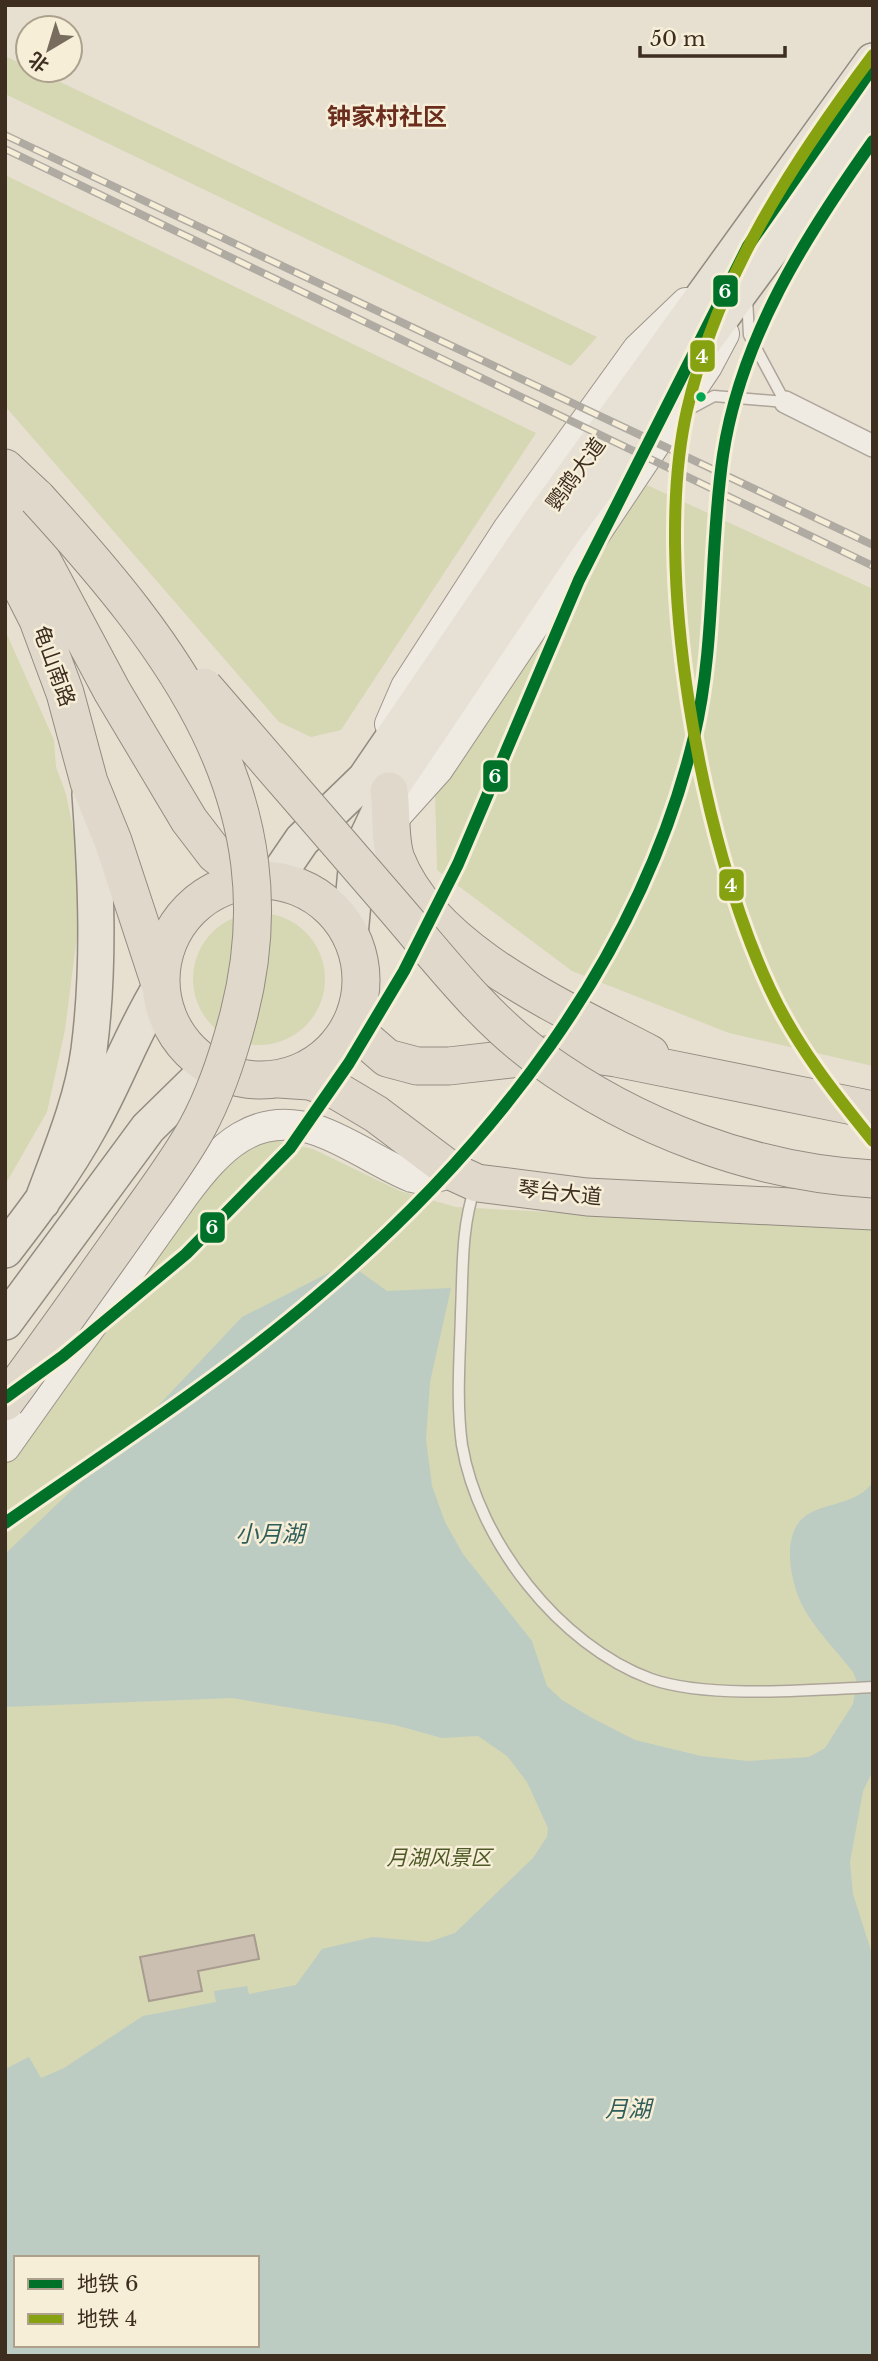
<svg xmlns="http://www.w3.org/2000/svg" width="878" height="2361" font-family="'Libre Baskerville','Noto Sans SC',serif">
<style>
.green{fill:#d6d7b3;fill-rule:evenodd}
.water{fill:#bcccc2;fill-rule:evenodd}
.building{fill:#cbbfb2;stroke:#a89c90;stroke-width:2}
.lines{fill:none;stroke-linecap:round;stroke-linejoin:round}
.service-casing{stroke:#ada599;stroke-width:13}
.minor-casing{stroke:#ada599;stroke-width:24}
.secondary-casing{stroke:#9c958a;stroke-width:32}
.primary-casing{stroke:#928b80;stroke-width:38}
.trunk-casing{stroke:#928b80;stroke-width:39}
.service{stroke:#efebe3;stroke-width:10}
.minor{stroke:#efebe3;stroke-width:21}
.secondary{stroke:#efebe3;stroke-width:30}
.primary{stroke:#e6e1d4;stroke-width:35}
.trunk{stroke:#e0d9cb;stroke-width:37}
.rail-casing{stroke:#afaaa2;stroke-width:8}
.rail{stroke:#f7eed8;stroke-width:5;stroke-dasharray:16;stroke-linecap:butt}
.trunk-bridge-casing{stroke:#928b80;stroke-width:39;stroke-linecap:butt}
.trunk-bridge{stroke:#e0d9cb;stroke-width:37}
.metro-1-casing{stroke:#f7eed8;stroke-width:18}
.metro-2-casing{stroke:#f7eed8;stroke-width:18}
.metro-1{stroke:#007128;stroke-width:12}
.metro-2{stroke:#86a211;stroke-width:12}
.bus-dot{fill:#00a651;stroke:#f7eed8;stroke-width:2.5}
.labels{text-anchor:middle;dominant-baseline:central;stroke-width:5;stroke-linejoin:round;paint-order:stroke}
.street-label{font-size:21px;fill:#3d2e20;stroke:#f7eed8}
.park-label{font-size:21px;font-style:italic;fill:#4d5a26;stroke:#f7eed8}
.water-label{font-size:23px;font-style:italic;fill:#2f5d5a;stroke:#f7eed8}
.quarter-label{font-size:24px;font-weight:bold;fill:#6b2e1e;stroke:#f7eed8}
.line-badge{stroke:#f7eed8;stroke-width:2.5}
.badge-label{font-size:19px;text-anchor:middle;font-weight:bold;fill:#fff}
</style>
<rect width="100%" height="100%" fill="#e7e0d1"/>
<path class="green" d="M5 56 28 67V70H35L597 337 571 366 5 94Z
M5 175 536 433 341 730 311 737 279 722 5 406Z
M647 485 873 589V1066L729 1033 572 971 437 870 435 790Z
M5 630 54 740 56 767 66 794 77 848 78 928 65 1030 47 1112 5 1185Z
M193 979a66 66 0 1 1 132 0a66 66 0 1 1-132 0Z
M274 1140 313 1149 400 1191 456 1207 873 1230V2356H5V1459L208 1178 255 1143ZM16 2258H257V2345H16Z"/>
<path class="water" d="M348 1263 387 1291 451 1288 430 1382 426 1439 432 1486 445 1522 463 1554 532 1641 547 1686 562 1700 592 1718 635 1740 701 1756 748 1761 809 1757 825 1748 853 1704 857 1682 853 1672C837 1651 816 1631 803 1607 790 1582 779 1529 810 1513 832 1502 858 1503 873 1482V1771L863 1791 850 1862 853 1894 873 1957V2356H5V2069L29 2057 41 2078 64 2068 143 2016 216 2002 214 1991 247 1986 249 1994 296 1985 322 1949 373 1937 428 1942 455 1933 533 1858 547 1837 548 1828 527 1782 507 1756 478 1736 442 1738 395 1725 232 1698 5 1707V1554L139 1426 242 1317ZM16 2258H257V2345H16Z"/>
<path class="building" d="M254 1935 259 1959 198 1971 202 1991 149 2001 140 1957Z"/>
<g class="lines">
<g class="service-casing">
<path id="service" d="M686 411 714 396 785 402 749 335 747 298
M475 1187C461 1228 463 1270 461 1313 460 1356 456 1402 462 1445 478 1541 559 1645 651 1679 708 1699 811 1690 873 1687"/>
</g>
<g class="minor-casing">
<path id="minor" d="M785 402 873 446"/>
</g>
<g class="secondary-casing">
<path id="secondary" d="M390 724 406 687 509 528 638 349 686 303
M393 819 438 769 707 366 724 334
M5 1447 184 1195C219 1148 255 1109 319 1131 352 1143 380 1164 412 1177L425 1180 453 1172"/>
</g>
<g class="primary-casing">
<path id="primary" d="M274 881 302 840 365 779 539 524 873 61
M350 935 357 859 389 791 557 541 873 111
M42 1202C60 1153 82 1102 89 1050 100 965 96 879 90 794
M5 1250C36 1210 66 1170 90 1126 116 1080 133 1031 161 986
M5 1322 148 1128 196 1081 229 1075"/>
</g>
<g class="trunk-casing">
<path id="trunk" d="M5 468 37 498
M5 502 42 560 112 691 189 820 215 854 250 881
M5 555 38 620 65 693 89 782 113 841 160 984
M389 791C392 812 389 840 396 859 433 953 567 1010 650 1054
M161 980a100 100 0 1 1 200 0a100 100 0 1 1-200 0Z
M352 1023 350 1026 387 1058 417 1066H449L572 1052 616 1058 873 1110
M279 1079 309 1081 334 1089 376 1114 453 1172 477 1183 587 1197 873 1211"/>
</g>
<use href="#service" class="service"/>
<use href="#minor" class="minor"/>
<use href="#secondary" class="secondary"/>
<use href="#primary" class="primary"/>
<use href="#trunk" class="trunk"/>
<g class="rail-casing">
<path id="rail" d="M5 135 873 545
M5 149 873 566"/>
</g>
<use href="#rail" class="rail"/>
<g class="trunk-bridge-casing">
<path id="trunk-bridge" d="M204 687C268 761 331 834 395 908 439 959 483 1017 538 1057 634 1127 754 1173 873 1179
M5 1402C47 1345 88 1287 129 1229 152 1196 177 1164 197 1128 216 1093 229 1053 239 1014 294 800 173 647 37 498"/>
</g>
<use href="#trunk-bridge" class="trunk-bridge"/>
<g class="metro-1-casing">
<path id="metro-1" d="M5 1398 63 1356 186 1254 290 1148 349 1063 404 971 458 864 579 580 748 246 873 67
M5 1523C111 1449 219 1380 317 1296 490 1150 640 960 694 737 716 645 709 549 723 455 741 337 805 237 873 141"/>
</g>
<g class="metro-2-casing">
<path id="metro-2" d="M873 55C792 163 718 276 687 410 651 569 701 842 770 989 796 1045 834 1093 873 1141"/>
</g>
<use href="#metro-1" class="metro-1"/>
<use href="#metro-2" class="metro-2"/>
</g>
<circle class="bus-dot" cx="701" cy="397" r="6"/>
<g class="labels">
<g class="street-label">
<text transform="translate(576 474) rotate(-54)">鹦鹉大道</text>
<text transform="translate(54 666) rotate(70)">龟山南路</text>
<text transform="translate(560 1193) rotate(6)">琴台大道</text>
</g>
<g class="park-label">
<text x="439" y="1858">月湖风景区</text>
</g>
<g class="water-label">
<text x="270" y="1534">小月湖</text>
<text x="628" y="2109">月湖</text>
</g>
<g class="quarter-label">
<text x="387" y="116">钟家村社区</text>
</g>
</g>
<g class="line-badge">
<rect x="712" y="274" width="27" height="34" rx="7" fill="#007128"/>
<rect x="689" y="339" width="27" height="34" rx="7" fill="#86a211"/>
<rect x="482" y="759" width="27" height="34" rx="7" fill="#007128"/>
<rect x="718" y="868" width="27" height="34" rx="7" fill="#86a211"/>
<rect x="199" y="1211" width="27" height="33" rx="7" fill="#007128"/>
</g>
<g class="badge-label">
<text x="725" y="298">6</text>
<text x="702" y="363">4</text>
<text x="495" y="783">6</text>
<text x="731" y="892">4</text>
<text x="212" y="1234">6</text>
</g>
<rect width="878" height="2361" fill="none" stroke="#3d2e20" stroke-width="14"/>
<rect x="14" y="2256" width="245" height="91" fill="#f7eed8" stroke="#ada18e" stroke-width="2"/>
<rect x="28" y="2279" width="35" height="10" fill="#007128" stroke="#ada18e" stroke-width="2"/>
<text x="77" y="2291" font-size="21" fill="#3d2e20">地铁 6</text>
<rect x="28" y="2314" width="35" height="10" fill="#86a211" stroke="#ada18e" stroke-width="2"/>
<text x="77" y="2326" font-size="21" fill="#3d2e20">地铁 4</text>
<g transform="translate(49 49) rotate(218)"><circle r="33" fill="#f7eed8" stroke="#ada18e" stroke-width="2"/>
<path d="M0-5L12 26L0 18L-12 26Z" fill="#786c5e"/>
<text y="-10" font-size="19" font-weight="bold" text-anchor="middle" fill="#3d2e20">北</text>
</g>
<path d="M640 46v10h145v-10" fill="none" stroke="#3d2e20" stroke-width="3.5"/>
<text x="650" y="46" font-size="21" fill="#3d2e20" stroke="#f7eed8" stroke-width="5" paint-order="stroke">50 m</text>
</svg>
